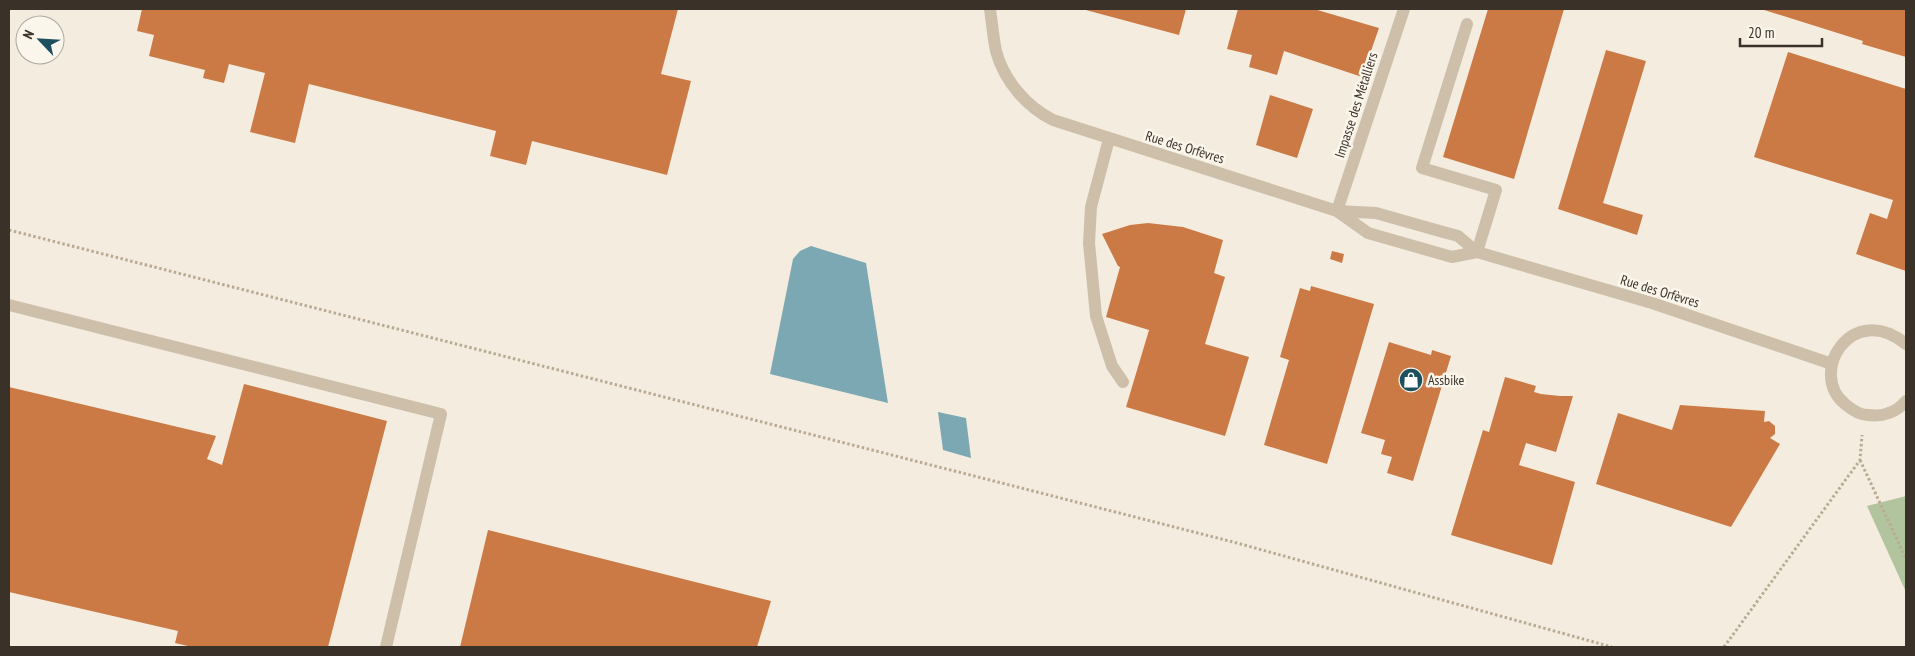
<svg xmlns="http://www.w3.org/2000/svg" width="1915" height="656" font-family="'PT Sans Narrow',sans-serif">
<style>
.green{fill:#b1c49d}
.water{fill:#7ca8b3}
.building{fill:#cc7a45}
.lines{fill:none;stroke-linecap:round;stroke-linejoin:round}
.path{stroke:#b9aa93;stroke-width:3;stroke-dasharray:2.5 2.5;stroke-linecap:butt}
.minor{stroke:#cdbfa9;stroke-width:12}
.labels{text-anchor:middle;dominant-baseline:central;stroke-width:5;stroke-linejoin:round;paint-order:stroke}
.street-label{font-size:14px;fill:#3a3129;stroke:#fbf6ec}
.poi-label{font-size:14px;fill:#3a3129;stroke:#fbf6ec;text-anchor:start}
</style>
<rect width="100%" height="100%" fill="#f4eddf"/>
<path class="green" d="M1906 496V592L1867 506Z"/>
<path class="water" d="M811 246 866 263 888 403 770 374 793 259 800 251Z
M938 412 966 418 971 458 943 450Z"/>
<path class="building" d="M142 9H678L661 74 691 81 667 175 532 141 526 165 490 156 496 131 309 84 295 143 250 132 265 73 229 64 224 83 203 78 205 70 149 56 154 35 137 31Z
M1082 9H1186L1179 35Z
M1238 9H1314L1379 28 1362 77 1284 51 1277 75 1249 67 1252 55 1227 49Z
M1488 9H1564L1514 179 1443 157Z
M1761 9H1906V57L1862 44 1863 41Z
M1606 50 1646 61 1603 203 1643 215 1637 235 1558 209Z
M1788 52 1906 89V271L1856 254 1870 213 1887 219 1893 200 1754 157Z
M1270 95 1313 109 1297 158 1256 145Z
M1148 223 1183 227 1223 240 1214 273 1225 277 1205 344 1249 357 1225 436 1126 407 1149 330 1106 317 1120 267 1118 266 1102 234 1130 225Z
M1332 251 1344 254 1342 263 1330 259Z
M1311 286 1374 304 1327 464 1264 445 1289 360 1280 357 1300 288 1310 291Z
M1389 342 1431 355 1432 350 1451 356 1413 481 1387 473 1392 457 1381 454 1385 440 1361 433Z
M1505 377 1536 386 1534 392 1541 394 1560 396H1573L1556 452 1526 443 1519 465 1575 482 1552 565 1451 535 1483 430 1489 432Z
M244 384 387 421 328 647H192L175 643 178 631 9 592V387L216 436 207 459 222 465Z
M1680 405 1765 411 1764 422 1769 421 1775 426V434L1770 438 1780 444 1731 527 1596 484 1618 413 1672 430Z
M488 530 771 601 757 647H460Z"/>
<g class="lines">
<path class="path" d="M9 230 1237 543 1612 647
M1860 460 1906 559
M1724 647 1860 460 1862 435"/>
<path class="minor" d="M990 9C992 22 993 37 996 51 1004 81 1027 107 1053 120L1337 211 1376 213 1436 230 1458 236 1477 252 1652 303 1832 364
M1467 24 1422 168 1496 190 1477 252
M1109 139 1091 207 1089 243 1096 316 1112 366 1123 382
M1337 211 1404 9
M1337 211 1368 233 1452 257 1477 252
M9 305 441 414 386 647
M1906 344C1852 300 1807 373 1845 404 1852 410 1859 415 1868 415 1883 417 1897 412 1906 401"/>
</g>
<defs>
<g id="shop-disc" transform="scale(1.25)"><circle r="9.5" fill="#1c505e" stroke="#fbf6ec"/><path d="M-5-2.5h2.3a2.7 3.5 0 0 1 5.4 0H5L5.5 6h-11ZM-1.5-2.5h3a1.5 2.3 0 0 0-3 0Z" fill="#fff"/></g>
</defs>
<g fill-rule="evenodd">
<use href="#shop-disc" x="1411" y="380"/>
</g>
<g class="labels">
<g class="street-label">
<text transform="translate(1356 105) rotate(-72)">Impasse des Métalliers</text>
<text transform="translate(1185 147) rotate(17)">Rue des Orfèvres</text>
<text transform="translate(1660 291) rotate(17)">Rue des Orfèvres</text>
</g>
<g class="poi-label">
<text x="1428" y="380">Assbike</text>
</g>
</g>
<rect width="1915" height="656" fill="none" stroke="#3a3129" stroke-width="20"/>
<g transform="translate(40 40) rotate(295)"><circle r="24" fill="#fbf6ec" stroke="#aea79e"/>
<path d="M0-4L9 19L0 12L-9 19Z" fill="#1c505e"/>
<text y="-8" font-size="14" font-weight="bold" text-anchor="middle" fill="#3a3129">N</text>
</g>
<path d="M1740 38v8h82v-8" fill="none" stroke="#3a3129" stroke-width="2.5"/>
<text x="1748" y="38" font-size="15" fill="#3a3129" stroke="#fbf6ec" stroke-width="4" paint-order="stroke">20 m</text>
</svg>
